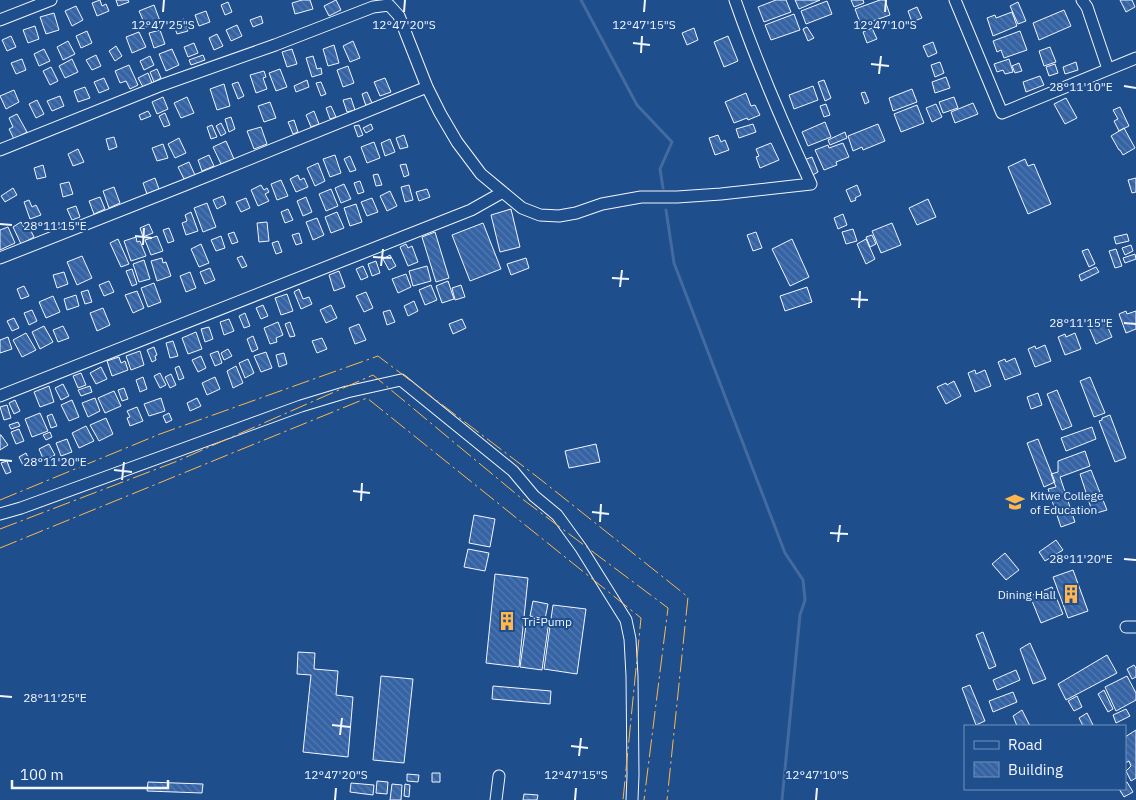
<svg xmlns="http://www.w3.org/2000/svg" width="1136" height="800" font-family="'IBM Plex Sans',sans-serif">
<style>
.lines{fill:none;stroke-linecap:round;stroke-linejoin:round}
.stream{stroke:#446ba0;stroke-width:3}
.building{fill:url(#building-back-hatch);stroke:#f2f6ff}
.minor-casing{stroke:#f2f6ff;stroke-width:13}
.minor{stroke:#1f4e8c;stroke-width:11}
.power{stroke:#ffb74d;stroke-width:1;stroke-dasharray:18 4 2.5 4;stroke-linecap:butt}
.ticks{fill:none;stroke:#f2f6ff;stroke-width:2}
.labels{text-anchor:middle;dominant-baseline:central;stroke-width:4;stroke-linejoin:round;paint-order:stroke}
.poi-label{font-size:12px;fill:#f2f6ff;stroke:#1f4e8c;text-anchor:start}
.ticks-label{font-size:12px;text-anchor:middle;fill:#f2f6ff;stroke:#1f4e8c;stroke-width:4;stroke-linejoin:round;paint-order:stroke}
</style>
<defs>
<pattern id="building-back-hatch" width="6" height="6" patternUnits="userSpaceOnUse" patternTransform="scale(1.25)"><rect width="6" height="6" fill="#3563a3"/><path d="M-1 5l2 2M0 0l6 6M5-1l2 2" fill="none" stroke="#537ab1"/></pattern>
</defs>
<rect width="100%" height="100%" fill="#1f4e8c"/>
<g class="lines">
<path class="stream" d="M581 0 637 105 672 142 660 169 663 188
M666 210 674 263 785 553 803 580 805 600 800 615 782 800"/>
</g>
<path class="building" d="M100 0 102 6 106 4 109 11 97 16 92 3Z
M116 0H128L129 2 118 6Z
M302 0H310L313 9 295 14 292 3Z
M336 0 341 10 329 16 324 6Z
M776 0H786L791 12 764 22 758 7Z
M795 0H820L799 9Z
M851 0H863L864 3 854 7Z
M880 0H885L890 15 861 25 855 9Z
M1120 0H1132L1135 7 1126 12Z
M827 1 832 14 806 24 801 11Z
M228 2 232 12 225 15 221 5Z
M1018 2 1026 21 1018 24 1010 6Z
M154 5 160 21 146 27 139 11Z
M76 6 83 20 72 26 65 11Z
M917 7 922 18 912 22 908 11Z
M1064 10 1071 26 1039 40 1033 23Z
M206 11 210 22 199 26 195 15Z
M1012 12 1017 26 993 36 987 18 995 15 996 18Z
M54 13 59 30 46 34 40 17Z
M794 14 800 30 771 40 765 25Z
M261 16 263 23 253 27 250 20Z
M184 19 188 31 177 34 173 23Z
M237 25 242 36 231 41 226 30Z
M35 26 39 39 28 43 23 30Z
M807 27 814 38 808 41 803 29Z
M694 28 698 40 687 45 682 33Z
M872 28 877 39 867 43 863 32Z
M160 30 165 44 154 48 149 33Z
M87 31 92 43 81 48 76 36Z
M1020 31 1027 50 1004 58 1001 50 997 52 993 41Z
M139 32 146 47 132 53 126 37Z
M217 34 223 46 214 50 209 38Z
M11 36 16 47 7 51 2 40Z
M728 36 738 61 724 67 714 42Z
M68 41 75 54 63 60 57 47Z
M353 41 360 58 350 62 343 46Z
M933 42 937 53 928 57 923 46Z
M194 43 198 53 188 57 184 47Z
M334 45 339 63 328 66 323 49Z
M116 46 122 56 115 61 109 51Z
M1050 47 1056 62 1044 66 1039 51Z
M44 49 50 61 39 66 34 54Z
M172 49 179 65 166 71 159 54Z
M292 49 297 64 287 67 282 52Z
M96 55 101 66 92 70 86 60Z
M203 55 205 60 191 65 189 60Z
M150 56 154 65 144 70 140 61Z
M313 56 317 69 321 68 322 74 312 77 306 58Z
M22 59 26 70 16 74 11 63Z
M72 59 78 72 65 78 59 66Z
M1009 59 1013 72 1005 74 1003 70 997 72 994 64Z
M940 62 944 73 935 77 931 65Z
M1076 62 1078 70 1065 74 1063 67Z
M1019 63 1022 71 1015 73 1012 66Z
M1055 64 1058 73 1049 76 1046 67Z
M129 65 138 85 130 89 126 81 120 83 115 71Z
M348 66 354 83 343 87 337 70Z
M51 67 58 81 50 85 43 71Z
M157 69 161 78 154 82 150 72Z
M280 69 287 87 276 91 269 73Z
M264 71 266 77 263 78 267 89 256 93 250 75Z
M148 73 152 83 143 87 138 78Z
M1040 76 1044 85 1026 92 1023 82Z
M946 77 950 88 935 93 932 82Z
M104 78 109 89 99 93 94 82Z
M385 78 391 92 380 96 374 82Z
M307 80 309 87 296 92 294 86Z
M824 80 831 98 825 101 818 82Z
M238 82 244 96 238 99 232 84Z
M321 82 326 94 321 96 316 83Z
M224 84 230 106 217 110 210 89Z
M813 86 818 100 794 109 789 95Z
M85 87 90 98 78 102 74 91Z
M912 89 917 102 893 111 889 98Z
M14 90 19 102 6 109 0 96Z
M367 92 372 103 366 106 362 94Z
M865 92 869 102 865 104 861 93Z
M746 93 751 106 755 105 760 115 748 120 747 118 734 123 725 102Z
M60 96 64 106 52 111 47 101Z
M163 97 168 109 157 114 152 102Z
M187 97 194 113 181 118 174 103Z
M954 97 958 108 943 113 939 102Z
M351 98 355 110 347 112 343 100Z
M1066 98 1077 118 1065 124 1054 104Z
M37 100 44 114 36 118 29 104Z
M270 102 276 118 264 122 258 106Z
M973 103 978 114 955 123 951 112Z
M826 104 830 115 824 117 820 106Z
M936 104 942 117 932 122 926 108Z
M917 105 924 123 901 132 894 114Z
M331 106 336 117 330 119 326 108Z
M1120 107 1129 126 1119 131 1114 121 1118 119 1113 110Z
M148 111 151 116 141 120 139 115Z
M314 111 319 124 311 127 306 115Z
M165 113 170 125 164 127 159 116Z
M17 114 27 132 14 139 9 129 13 127 9 118Z
M231 117 235 129 229 132 225 119Z
M294 120 298 132 293 134 288 122Z
M825 122 831 137 808 146 802 132Z
M221 123 226 133 221 136 216 126Z
M371 124 373 129 366 133 363 128Z
M753 124 756 132 739 138 736 129Z
M878 124 885 141 863 150 862 147 853 151 848 136Z
M212 125 217 137 211 139 207 127Z
M359 125 363 135 358 137 354 126Z
M261 127 267 144 254 149 247 131Z
M1124 128 1135 148 1123 155 1120 150H1119L1111 136Z
M845 132 847 138 830 145 828 140Z
M404 135 408 147 400 149 396 138Z
M718 135 721 142 725 140 729 150 715 155 709 138Z
M114 137 117 147 109 150 106 139Z
M179 138 186 153 175 158 168 144Z
M390 139 395 152 385 156 381 143Z
M226 141 234 159 221 164 213 147Z
M374 142 380 158 367 163 361 147Z
M771 143 779 160 760 168 756 157 759 156 756 149Z
M843 143 849 157 836 162 837 165 824 170 815 150 828 145 829 148Z
M163 144 168 158 157 161 152 148Z
M78 149 84 162 73 166 68 154Z
M209 155 214 166 202 171 198 160Z
M335 155 341 173 330 177 323 159Z
M350 156 356 170 350 172 344 159Z
M812 157 818 172 811 176 804 160Z
M1025 159 1028 166 1034 164 1051 204 1028 214 1008 167Z
M189 162 195 175 184 179 178 167Z
M318 163 325 181 315 186 307 168Z
M406 164 409 175 404 177 400 165Z
M43 165 46 177 37 179 34 168Z
M378 174 382 185 376 186 373 175Z
M298 175 300 180 304 178 308 187 296 192 290 179Z
M155 178 159 189 147 194 143 183Z
M1136 178V192L1132 193 1128 180Z
M281 180 288 196 277 200 271 184Z
M360 181 364 192 358 194 354 183Z
M69 182 73 194 63 197 60 184Z
M344 184 351 199 341 203 335 188Z
M261 185 264 190 267 188 269 192 265 194 269 201 258 206 251 190Z
M409 185 413 200 405 202 401 187Z
M857 185 861 195 855 198 856 200 851 202 846 190Z
M114 187 120 203 109 208 103 191Z
M13 188 17 195 5 202 1 196Z
M331 189 338 206 326 211 319 194Z
M427 189 430 197 419 201 416 192Z
M390 191 397 206 387 211 380 196Z
M223 196 226 204 217 209 213 200Z
M100 197 105 209 94 214 89 201Z
M306 197 312 212 303 216 297 201Z
M246 198 250 208 241 212 236 202Z
M372 198 378 212 367 216 361 202Z
M928 199 936 217 917 225 909 208Z
M29 200 32 207 36 205 41 215 30 219 24 202Z
M207 203 216 227 203 232 194 208Z
M356 204 362 222 350 226 344 208Z
M76 206 80 217 72 220 67 209Z
M288 209 293 220 285 223 281 212Z
M511 209 520 247 500 252 491 215Z
M191 212 198 231 186 235 182 223 187 221 185 215Z
M337 212 344 228 331 233 325 217Z
M843 214 847 225 838 229 834 218Z
M317 218 324 235 313 240 306 222Z
M21 222 26 231 30 229 34 237 21 244 13 227Z
M267 222 269 241 259 242 257 223Z
M483 223 501 269 470 281 452 235Z
M892 223 901 245 881 253 872 231Z
M149 224 153 233 143 237 140 228Z
M8 227 15 243 0 250V230Z
M169 228 174 241 168 243 163 230Z
M853 229 857 241 846 244 842 232Z
M234 232 238 242 232 244 228 234Z
M435 232 449 278 436 282 422 237Z
M756 232 762 248 753 251 747 235Z
M299 233 302 243 296 245 292 235Z
M1127 234 1129 241 1116 244 1114 237Z
M872 235 876 244 870 247 866 237Z
M157 236 163 251 151 255 145 240Z
M221 236 225 248 216 251 211 240Z
M136 237 137 242 140 241 146 256 131 261 124 241Z
M118 239 129 264 121 267 110 243Z
M792 239 809 277 790 286 772 249Z
M866 239 875 259 866 264 857 244Z
M278 241 282 252 276 254 272 243Z
M201 244 209 263 199 267 191 249Z
M406 244 408 248 412 246 418 262 408 266 400 247Z
M1131 245 1133 251 1125 255 1122 248Z
M1088 249 1095 264 1089 267 1082 251Z
M1116 249 1122 266 1115 268 1109 251Z
M1135 254 1136 259 1125 263 1123 258Z
M390 255 396 266 389 270 383 259Z
M82 256 92 278 77 285 67 262Z
M242 256 247 266 242 268 237 258Z
M162 258 163 263 166 262 171 276 157 281 151 261Z
M526 258 529 268 511 275 507 264Z
M144 260 150 279 139 282 133 264Z
M376 261 380 273 372 276 368 264Z
M363 266 368 277 361 280 356 269Z
M427 266 431 281 413 286 409 271Z
M1096 267 1099 272 1081 281 1079 275Z
M210 268 215 280 205 284 200 272Z
M132 269 137 284 132 286 126 271Z
M339 271 345 287 334 291 329 275Z
M64 272 68 284 57 288 53 275Z
M190 272 196 288 186 292 180 276Z
M406 274 411 287 398 293 392 279Z
M109 281 114 292 104 296 99 285Z
M448 281 454 299 442 303 436 286Z
M154 283 161 302 148 307 141 288Z
M431 285 437 300 425 305 419 290Z
M461 285 465 297 455 300 452 288Z
M24 286 29 296 21 299 17 289Z
M807 287 812 302 785 311 780 296Z
M299 289 303 299 309 297 312 304 301 309 294 292Z
M88 290 92 302 85 304 81 292Z
M137 291 144 308 133 313 125 295Z
M366 292 373 308 364 312 356 296Z
M287 294 293 311 281 315 275 298Z
M76 295 79 306 67 310 64 299Z
M53 296 60 312 46 318 39 302Z
M414 301 418 311 408 316 404 306Z
M263 305 268 316 261 319 256 308Z
M331 305 337 318 326 323 320 310Z
M103 308 110 325 97 331 90 313Z
M32 310 37 321 29 325 24 313Z
M390 310 395 322 387 325 383 312Z
M1126 311 1127 314 1136 311V329L1126 333 1119 314Z
M245 313 250 326 244 328 239 316Z
M14 318 19 328 12 331 7 321Z
M229 319 234 331 224 335 220 322Z
M462 319 466 328 453 334 449 324Z
M1105 321 1112 337 1096 344 1088 325 1095 322 1097 325Z
M278 322 283 335 276 338 277 342 270 344 264 328Z
M290 322 295 336 290 337 285 324Z
M359 324 366 340 355 344 349 328Z
M44 326 53 342 40 349 32 332Z
M63 326 69 338 58 342 53 330Z
M209 327 213 339 205 342 201 329Z
M196 332 202 349 188 354 182 338Z
M26 333 36 350 22 357 13 340Z
M1075 333 1081 349 1065 355 1058 337 1065 334 1066 337Z
M253 336 258 349 252 352 247 339Z
M8 337 12 349 0 353V340Z
M322 338 327 349 317 353 312 341Z
M173 341 178 356 170 358 166 343Z
M1045 345 1051 361 1035 367 1028 349 1035 346 1036 349Z
M154 347 157 355 155 356 156 360 152 362 147 350Z
M228 349 232 356 224 360 221 353Z
M140 351 144 365 131 370 126 356Z
M218 351 222 363 215 366 210 354Z
M266 352 272 368 261 372 254 356Z
M284 353 287 364 279 367 276 355Z
M201 356 206 368 198 372 192 360Z
M119 357 121 363 125 361 128 370 112 376 107 361Z
M1015 358 1021 374 1005 380 998 362 1005 359 1006 362Z
M248 359 254 373 245 378 239 363Z
M179 366 184 378 179 380 175 368Z
M236 366 243 383 233 388 227 371Z
M101 367 107 379 96 384 90 373Z
M975 370 976 374 985 370 991 386 975 392 968 373Z
M81 373 86 385 78 388 73 376Z
M160 373 166 385 160 388 154 376Z
M171 374 176 385 170 388 165 377Z
M143 377 147 389 140 392 136 380Z
M215 377 220 389 207 395 202 383Z
M1090 377 1105 413 1094 417 1080 381Z
M954 381 961 396 946 404 937 387 946 383 947 385Z
M63 384 69 396 61 400 55 388Z
M49 386 54 402 40 407 34 392Z
M90 386 92 392 81 396 78 390Z
M124 388 128 399 122 401 118 390Z
M1057 390 1072 426 1062 430 1047 394Z
M114 391 121 406 105 413 98 398Z
M1038 393 1042 405 1031 409 1027 397Z
M95 398 100 411 88 417 82 403Z
M161 398 165 411 149 416 144 404Z
M197 398 201 406 190 411 187 403Z
M15 400 20 411 14 414 9 403Z
M72 400 79 417 69 421 61 405Z
M7 405 11 418 4 420 0 407Z
M137 407 143 421 130 426 127 418 130 417 127 411Z
M40 413 48 431 32 437 25 419Z
M169 413 172 420 166 423 163 416Z
M52 414 57 426 51 428 47 416Z
M1110 415 1126 458 1115 462 1099 421 1102 420V418Z
M106 418 113 434 99 441 90 425Z
M18 422 20 426 11 429 9 425Z
M86 426 94 441 79 448 72 433Z
M1092 427 1096 439 1066 451 1061 438Z
M19 429 24 441 16 444 11 432Z
M50 432 52 437 46 440 43 435Z
M0 435H1L8 445 0 450Z
M67 439 72 452 61 456 56 443Z
M1038 439 1055 482 1044 487 1027 443Z
M49 444 55 455 44 461 39 449Z
M596 444 600 462 569 468 565 451Z
M1085 451 1090 466 1060 477 1075 522 1061 527 1048 489 1056 487 1051 474 1058 472V461Z
M26 453 31 464 24 467 19 457Z
M7 461 11 472 6 474 1 463Z
M1091 470 1107 510 1093 514 1080 474Z
M474 515 495 519 490 547 469 543Z
M1056 540 1063 550 1045 561 1039 552Z
M468 549 489 553 485 571 464 567Z
M1005 553 1019 570 1006 580 992 564Z
M1073 570 1088 611 1068 618 1053 577Z
M495 574 528 578 519 667 486 663Z
M1052 587 1063 614 1041 623 1030 596Z
M533 601 548 604 545 619 530 616Z
M553 605 586 609 577 674 544 669Z
M527 618 549 621 542 670 520 667Z
M983 632 996 666 989 669 976 635Z
M1030 643 1046 679 1033 684 1020 649Z
M298 652 315 653 314 669 338 671 336 695 353 697 348 757 303 752 311 675 297 674Z
M1107 655 1117 673 1066 700 1058 684Z
M1134 665 1136 668V677L1132 679 1127 669Z
M1016 670 1020 680 997 690 993 680Z
M381 676 413 679 404 763 373 760Z
M1127 676 1136 693V700L1116 711 1105 687Z
M970 685 985 721 976 725 962 688Z
M493 686 551 691 550 704 492 699Z
M1104 690 1113 709 1108 712 1098 694Z
M1013 692 1017 702 993 712 989 701Z
M1077 696 1082 707 1074 711 1068 701Z
M1126 709 1130 716 1116 723 1113 715Z
M1022 710 1030 726H1017L1013 716Z
M1087 713 1093 725 1089 726H1083L1079 718Z
M1136 730V778L1131 781 1126 771 1131 766 1129 761 1125 763V737Z
M432 773H440V782H432Z
M407 774 419 775 418 782 407 781Z
M377 781 388 782 387 794 376 793Z
M148 782 203 784 202 793 147 791Z
M1127 782 1133 792 1124 797 1119 789H1125V783Z
M351 783 374 785 373 795 350 792Z
M392 784 402 785 401 800H390Z
M405 784 410 785 409 797 404 796Z
M524 794 538 795 537 800H523Z"/>
<g class="lines">
<g class="minor-casing">
<path id="minor" d="M955 0 1002 113 1136 58
M1082 0 1087 7 1108 69
M0 20 51 0
M0 150 162 85 275 45 373 7 389 5 399 16 427 87 440 113 457 142 481 174 522 208 540 215 559 216 576 213 602 204 641 197H677L721 194 811 184C783 124 757 63 735 0
M0 258 185 185 427 87
M0 396 471 210 503 192
M0 514 21 508 301 406 347 392 401 380 513 471 534 496 557 515 581 548 626 620 630 639 632 676 633 775 632 800
M1126 627H1136
M496 800 499 776"/>
</g>
<use href="#minor" class="minor"/>
<path class="power" d="M0 500 160 434 378 356 540 479 688 597 667 800
M0 529 175 462 373 375 521 498 668 608 644 800
M0 548 367 398 641 618 623 800"/>
</g>
<path class="ticks" d="M163 12 164 0M404 12 405 0M644 12 645 0M885 12 886 0M633 43 650 45M641 53 642 36M871 64 889 66M879 74 881 56M1124 86 1136 88M0 224 12 225M135 236 152 238M143 245 144 228M373 257 391 258M381 266 383 249M612 278 629 279M620 287 622 270M851 299 868 300M859 308 860 291M1124 323 1136 324M0 460 12 461M114 470 132 472M122 480 124 462M353 491 370 493M361 501 362 483M592 512 609 514M600 522 601 504M830 533 848 534M838 542 840 525M1124 559 1136 560M0 696 12 697M332 725 350 727M340 735 342 718M571 746 588 748M579 756 581 738M335 800 336 788M575 800 576 788M816 800 817 788"/>
<defs>
<g id="university-bare" transform="scale(1.5)"><path d="M0-5L7-2L0 1L-7-2ZM-4 1L0 2.5L4 1V4Q0 6-4 4Z" fill="#ffb74d" stroke="#1f4e8c" stroke-width="2.5" paint-order="stroke"/></g>
<g id="building-bare" transform="scale(1.5)"><path d="M-4-6H4V6H1V3H-1V6H-4ZM-2.5-4.3h1.7v1.8h-1.7ZM.8-4.3h1.7v1.8H.8ZM-2.5-1h1.7V.8h-1.7ZM.8-1h1.7V.8H.8Z" fill="#ffb74d" stroke="#1f4e8c" stroke-width="2.5" paint-order="stroke"/></g>
</defs>
<g fill-rule="evenodd">
<use href="#university-bare" x="1015" y="502"/>
<use href="#building-bare" x="1071" y="594"/>
<use href="#building-bare" x="507" y="621"/>
</g>
<g class="labels">
<g class="poi-label">
<text x="1030" y="495">Kitwe College<tspan x="1030" dy="14">of Education</tspan></text>
<text x="1056" y="594" text-anchor="end">Dining Hall</text>
<text x="522" y="621">Tri-Pump</text>
</g>
</g>
<g class="ticks-label">
<text x="163" y="29">12°47'25"S</text>
<text x="404" y="29">12°47'20"S</text>
<text x="644" y="29">12°47'15"S</text>
<text x="885" y="29">12°47'10"S</text>
<text x="1081" y="91">28°11'10"E</text>
<text x="55" y="230">28°11'15"E</text>
<text x="1081" y="327">28°11'15"E</text>
<text x="55" y="466">28°11'20"E</text>
<text x="1081" y="563">28°11'20"E</text>
<text x="55" y="702">28°11'25"E</text>
<text x="336" y="779">12°47'20"S</text>
<text x="576" y="779">12°47'15"S</text>
<text x="817" y="779">12°47'10"S</text>
</g>
<rect x="964" y="725" width="162" height="65" fill="#1f4e8c" stroke="#7391ba"/>
<rect x="974" y="741" width="25" height="8" fill="#1f4e8c" stroke="#7391ba"/>
<text x="1008" y="750" font-size="15" fill="#f2f6ff">Road</text>
<rect x="974" y="762" width="25" height="15" fill="url(#building-back-hatch)" stroke="#7391ba"/>
<text x="1008" y="775" font-size="15" fill="#f2f6ff">Building</text>
<path d="M12 780v8h156v-8" fill="none" stroke="#f2f6ff" stroke-width="2.5"/>
<text x="20" y="780" font-size="15" fill="#f2f6ff" stroke="#1f4e8c" stroke-width="4" paint-order="stroke">100 m</text>
</svg>
